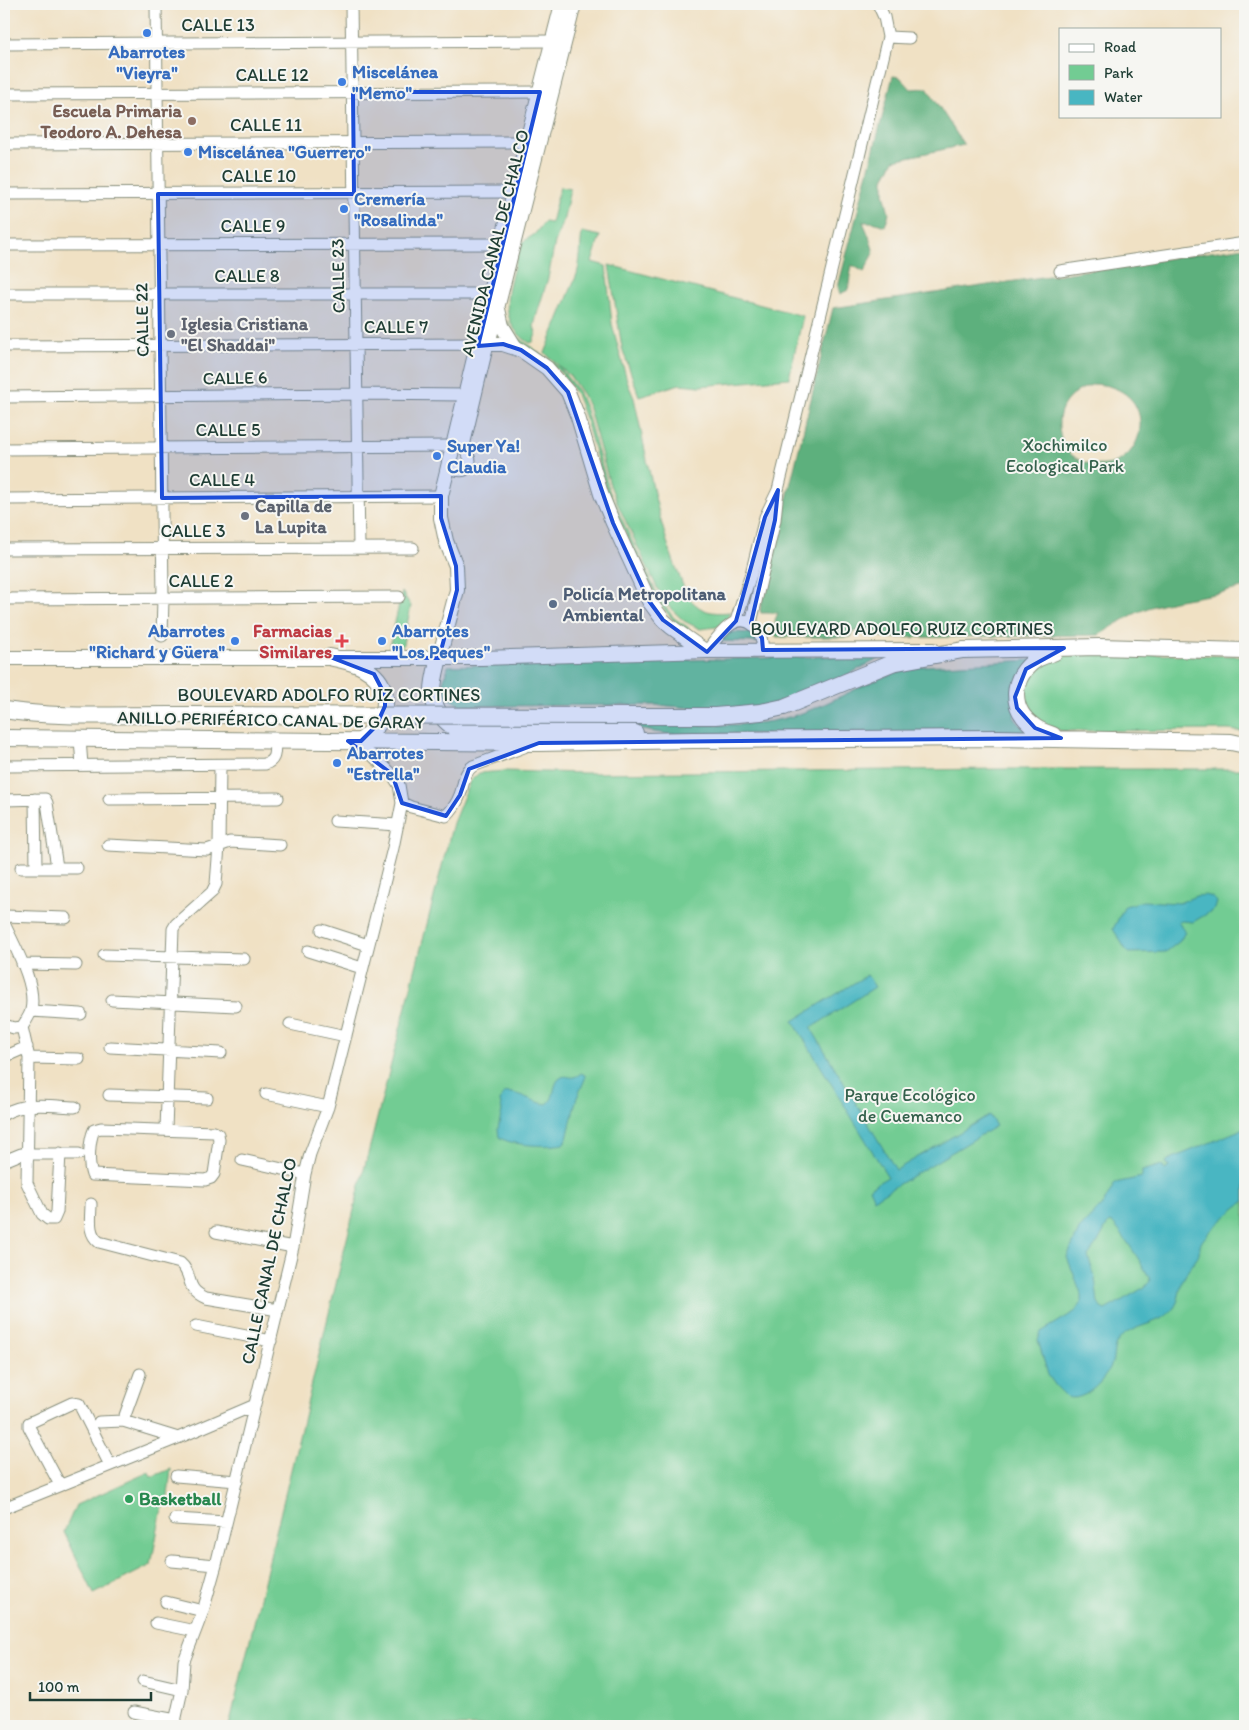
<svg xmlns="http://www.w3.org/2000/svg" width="1249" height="1730" font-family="Itim,sans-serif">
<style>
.green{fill:#72cc93;stroke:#488464}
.forest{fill:#5db07d;stroke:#3e7658;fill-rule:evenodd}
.water{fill:#48b6c2;stroke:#347a7b;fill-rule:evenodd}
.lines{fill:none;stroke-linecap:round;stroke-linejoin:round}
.minor-casing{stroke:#888f7c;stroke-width:13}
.major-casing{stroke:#888f7c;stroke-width:16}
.highway-casing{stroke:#888f7c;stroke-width:18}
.minor{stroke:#fff;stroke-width:11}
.major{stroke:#fff;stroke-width:14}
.highway{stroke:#fff;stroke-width:16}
.highway-bridge-casing{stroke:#888f7c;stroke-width:18;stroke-linecap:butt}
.highway-bridge{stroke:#fff;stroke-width:16}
.marked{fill:#1d4ed8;fill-opacity:0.2;stroke:#1d4ed8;stroke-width:4;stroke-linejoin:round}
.shop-dot{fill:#3f7fe0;stroke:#f6f6f2;stroke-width:2}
.education-dot{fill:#8d6e63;stroke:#f6f6f2;stroke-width:2}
.worship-dot{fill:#6b7280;stroke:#f6f6f2;stroke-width:2}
.service-dot{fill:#5c6f8a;stroke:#f6f6f2;stroke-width:2}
.health-dot{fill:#e0444e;stroke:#f6f6f2;stroke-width:2}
.leisure-dot{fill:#2e9e5b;stroke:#f6f6f2;stroke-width:2}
.labels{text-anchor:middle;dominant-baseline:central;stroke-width:4;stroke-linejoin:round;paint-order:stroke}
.street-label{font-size:18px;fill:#1f3d34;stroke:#f6f6f2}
.shop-label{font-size:18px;font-weight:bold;fill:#366cbe;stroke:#f6f6f2;text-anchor:start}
.education-label{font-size:18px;font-weight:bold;fill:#785e54;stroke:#f6f6f2;text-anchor:end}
.worship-label{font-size:18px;font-weight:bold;fill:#5b616d;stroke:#f6f6f2;text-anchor:start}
.park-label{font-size:18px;fill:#34614c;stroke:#f6f6f2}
.service-label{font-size:18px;font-weight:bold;fill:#4e5e75;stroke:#f6f6f2;text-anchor:start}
.health-label{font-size:18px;font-weight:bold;fill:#be3a42;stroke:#f6f6f2;text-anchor:end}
.leisure-label{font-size:18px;font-weight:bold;fill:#27864d;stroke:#f6f6f2;text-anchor:start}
</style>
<rect width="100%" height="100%" fill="#f6f6f2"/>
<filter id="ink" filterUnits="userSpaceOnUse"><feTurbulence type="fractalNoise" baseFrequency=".02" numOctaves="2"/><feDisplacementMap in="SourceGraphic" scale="10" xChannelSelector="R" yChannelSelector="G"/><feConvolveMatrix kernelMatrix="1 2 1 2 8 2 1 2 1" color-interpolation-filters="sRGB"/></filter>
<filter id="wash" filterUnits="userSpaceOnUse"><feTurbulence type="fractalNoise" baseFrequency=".0096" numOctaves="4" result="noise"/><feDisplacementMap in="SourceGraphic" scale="20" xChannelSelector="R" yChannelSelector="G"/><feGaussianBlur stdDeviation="1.12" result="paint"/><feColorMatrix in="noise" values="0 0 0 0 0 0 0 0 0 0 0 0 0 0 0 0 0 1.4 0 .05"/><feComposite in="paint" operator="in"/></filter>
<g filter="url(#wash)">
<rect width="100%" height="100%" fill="#f0e1c4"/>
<path class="green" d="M560 187 570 189 564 218 555 242 548 278 537 314 534 326 536 334 533 342 530 343C491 320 512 278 521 243L535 234 544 222 551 223Z
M582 232 600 236 592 262 606 266 612 324 628 384 634 398C647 456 656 519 679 575 683 585 686 597 695 604 706 614 718 613 731 612L727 621 717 627 700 629 684 621 668 606 661 596 618 505 610 485 589 409 583 395 570 376 545 353 577 274C581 260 580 246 582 232Z
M609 265 803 316 789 378 700 386 680 384 639 396 622 348Z
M507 321 512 330 516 336 560 368 578 391 586 410 609 490 618 511 660 600 674 618 689 628 687 631 674 621 660 604 614 510 605 487 586 421 576 394 561 373 520 342 511 333Z
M402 592 411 606 402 648H389Z
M728 632 756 633 758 642 718 641Z
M1068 653 1245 656V732L1229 730 1062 731 1041 725 1024 707 1019 689 1025 673Z
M886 655 826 686 768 706 719 710 657 705 462 706 444 696 443 682 448 666Z
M1032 660 1014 717 1027 733 667 734 614 725C644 725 673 725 702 725 733 725 764 725 793 716 839 702 877 672 925 666Z
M999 769H1245V1726H229L360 1185 453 823 470 781 479 773 505 771 586 773Z
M171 1469 168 1496 161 1513 151 1565 94 1594 64 1532 76 1505 149 1472 151 1477Z"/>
<path class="forest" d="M893 76 900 77 911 89 927 88 964 145 894 160 884 179V193L889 213 885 226 873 222H863L869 236 874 253 864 272 852 265 848 290 840 294 838 287Z
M1245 247V587C1215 596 1184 597 1154 606 1134 612 1117 624 1099 635L883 638 878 632 854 631 851 637H776L775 620 778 613H761L760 610 833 308ZM1095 384C1168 389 1143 481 1087 463 1076 460 1066 452 1062 441 1052 411 1067 392 1095 384Z"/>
<path class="water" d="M1196 896C1205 895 1211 894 1217 902L1215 909 1193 922 1183 921 1178 922 1185 932 1180 941 1166 952 1128 953 1113 929 1125 906 1143 901 1179 903Z
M867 975 875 987 811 1028 896 1170 989 1115 996 1126 874 1199 869 1188 888 1177 793 1021Z
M581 1073 585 1075V1079L576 1100 567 1139 563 1144C550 1147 510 1146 499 1137L498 1129 502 1111 500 1101 504 1093C517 1090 533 1103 547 1104 557 1098 551 1082 562 1077 566 1075 570 1078 574 1077 577 1076 579 1075 581 1073Z
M1245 1128V1201C1236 1207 1205 1234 1201 1243 1199 1248 1200 1253 1197 1258 1193 1265 1186 1272 1183 1280 1179 1289 1180 1301 1173 1309 1159 1327 1128 1323 1116 1344 1113 1350 1114 1357 1112 1363 1107 1378 1085 1403 1067 1397L1056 1386 1048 1375 1038 1340 1041 1332 1076 1311 1081 1304V1293L1067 1257 1080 1228 1104 1203 1115 1183 1142 1177V1171L1162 1165 1165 1170 1169 1167 1166 1162 1168 1160ZM1111 1222C1119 1228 1149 1273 1150 1281L1145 1287 1105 1310 1101 1308 1098 1303 1095 1278 1088 1256 1098 1242 1106 1227Z"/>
</g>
<g filter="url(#ink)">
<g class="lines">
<g class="minor-casing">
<path id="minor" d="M156 4 163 598 162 636
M351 4 359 548
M888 37 909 38
M4 44 553 41
M4 94 540 92
M4 144 528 142
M4 194 514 192
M4 245 502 244
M1060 271 1245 243
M4 294H490
M4 346 488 344 464 446C465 451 470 456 470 461 469 475 454 472 448 464
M4 397 357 394 466 395
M4 449 452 446
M778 490 888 37 884 17 878 4
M4 499 441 496
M4 549 413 548
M4 599 399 597
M736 621 751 574 765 517 778 490 775 520 751 623
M707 651C717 638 735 610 753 625 761 632 762 640 763 650
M80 739 82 765
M4 766 265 764C277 760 274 751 275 740
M35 799 36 867
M109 799 278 798
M4 800 45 799 47 803 57 867
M402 803 411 807 446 816C452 810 457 803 460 795 464 785 463 773 473 766L524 747
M335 821 398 825
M108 845 207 850 230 842 280 845
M21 868H77
M4 916 66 918
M4 923C14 946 37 984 31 1010 30 1016 25 1022 22 1027
M322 930 368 945
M308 951 362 968
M104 955 244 959
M22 964 76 965
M112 1000 236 1006
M31 1011 81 1014
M290 1024 346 1036
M4 1025 14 1028 22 1027
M22 1027 29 1058 27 1183 42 1214 48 1219H54L57 1212 60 1153
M110 1047 221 1053
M4 1057 27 1047
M29 1058 79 1059
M266 1094 328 1107
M109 1095 207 1098
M4 1114C27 1101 50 1106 75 1107
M101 1128 214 1132 218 1134 219 1140 214 1174 211 1178 205 1180 92 1175C88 1163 89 1141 94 1130Z
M166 1130 173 929 176 924 212 892 216 884 219 846 220 765
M242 1160 305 1174
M4 1161 21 1154H79
M91 1204C91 1217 87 1233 99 1242L180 1263C195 1276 183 1288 206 1298L278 1310
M216 1232 293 1247
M196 1326 271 1341
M123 1421 140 1374
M99 1422 123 1421 178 1438
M176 1476 237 1481
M60 1485 29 1427V1423L72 1403 79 1404 110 1465
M4 1508 178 1438 255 1405
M175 1519 226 1522
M172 1561 216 1565
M166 1602 203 1611
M156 1623 195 1631
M143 1681 182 1690
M134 1712 176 1720
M174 1726 182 1690 184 1661 203 1611 216 1565 293 1247 305 1174 310 1154 328 1107 393 848 402 803 399 785 392 774 373 756 350 742"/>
</g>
<g class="major-casing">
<path id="major" d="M574 4 488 344H503L521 350 547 368 568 392 578 417 601 494 613 523 649 601 663 620 671 627 705 651
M498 309 502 326 515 347
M4 658H481L707 651 933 650
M439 658 457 590 456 566 446 541 441 518V496L514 192 562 4"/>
</g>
<g class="highway-casing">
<path id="highway" d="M330 657C341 660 354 662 364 668 386 680 391 703 378 724 373 730 367 736 361 741
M439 658C434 679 427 699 442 717 447 722 451 727 458 729 463 731 469 730 473 731L596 728 635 733
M4 710C61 719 126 714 185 715
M655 716H715L761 712 784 707 892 663 963 650 1099 647 1245 651
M1053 735C1047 733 1040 731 1035 727 1008 709 1011 676 1037 659 1043 656 1050 654 1055 652
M4 738 539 743 693 740 998 738 1231 742 1245 745"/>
</g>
<use href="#minor" class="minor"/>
<use href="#major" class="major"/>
<use href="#highway" class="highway"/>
<g class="highway-bridge-casing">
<path id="highway-bridge" d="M185 715 655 716"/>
</g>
<use href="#highway-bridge" class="highway-bridge"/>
</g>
</g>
<path class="marked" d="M353 92H540L478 346 503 344 521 350 547 368 568 392 613 523 649 601 663 620 707 652 736 621 765 517 778 490 775 520 751 623 762 638 763 650 1064 648 1026 669 1015 697 1017 708 1035 728 1061 738 539 743 469 769 460 795 446 816 402 803 392 774 348 741H361L376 726 385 706V695L374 674 330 657 439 658 457 590 456 566 441 518V496L162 498 158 194H354Z"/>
<g class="shop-dot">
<circle cx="147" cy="33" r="5"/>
<circle cx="342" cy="82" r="5"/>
<circle cx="188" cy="152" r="5"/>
<circle cx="344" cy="209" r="5"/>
<circle cx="437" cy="456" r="5"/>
<circle cx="235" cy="641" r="5"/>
<circle cx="382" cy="641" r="5"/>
<circle cx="337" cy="763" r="5"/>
</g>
<circle class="education-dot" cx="192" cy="121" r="5"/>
<g class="worship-dot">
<circle cx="171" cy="334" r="5"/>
<circle cx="245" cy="516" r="5"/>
</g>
<circle class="service-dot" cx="553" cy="604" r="5"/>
<path class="health-dot" d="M339.5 633.5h5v5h5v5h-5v5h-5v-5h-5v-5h5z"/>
<circle class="leisure-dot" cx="129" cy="1499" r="5"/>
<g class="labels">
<g class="street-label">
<text x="218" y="25">CALLE 13</text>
<text x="272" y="75">CALLE 12</text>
<text x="266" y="125">CALLE 11</text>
<text x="259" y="176">CALLE 10</text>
<text x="253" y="226">CALLE 9</text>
<text transform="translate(495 243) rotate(-76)">AVENIDA CANAL DE CHALCO</text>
<text x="247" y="276">CALLE 8</text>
<text transform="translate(338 276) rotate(-91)">CALLE 23</text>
<text transform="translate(142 320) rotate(-91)">CALLE 22</text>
<text x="396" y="327">CALLE 7</text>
<text transform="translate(235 378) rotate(-1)">CALLE 6</text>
<text x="228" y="430">CALLE 5</text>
<text x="222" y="480">CALLE 4</text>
<text x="193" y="531">CALLE 3</text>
<text x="201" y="581">CALLE 2</text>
<text x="902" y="629">BOULEVARD ADOLFO RUIZ CORTINES</text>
<text x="329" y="695">BOULEVARD ADOLFO RUIZ CORTINES</text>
<text transform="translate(271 720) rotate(1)">ANILLO PERIFÉRICO CANAL DE GARAY</text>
<text transform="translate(269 1261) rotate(-78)">CALLE CANAL DE CHALCO</text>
</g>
<g class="shop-label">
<text x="147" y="52" text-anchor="middle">Abarrotes<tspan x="147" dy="21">"Vieyra"</tspan></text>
<text x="352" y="72">Miscelánea<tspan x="352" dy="21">"Memo"</tspan></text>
<text x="198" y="152">Miscelánea "Guerrero"</text>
<text x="354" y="199">Cremería<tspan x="354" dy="21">"Rosalinda"</tspan></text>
<text x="447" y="446">Super Ya!<tspan x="447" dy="21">Claudia</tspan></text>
<text x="225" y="631" text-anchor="end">Abarrotes<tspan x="225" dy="21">"Richard y Güera"</tspan></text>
<text x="392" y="631">Abarrotes<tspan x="392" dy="21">"Los Peques"</tspan></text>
<text x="347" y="753">Abarrotes<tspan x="347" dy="21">"Estrella"</tspan></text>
</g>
<g class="education-label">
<text x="182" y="111">Escuela Primaria<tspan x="182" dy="21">Teodoro A. Dehesa</tspan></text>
</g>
<g class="worship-label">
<text x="181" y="324">Iglesia Cristiana<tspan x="181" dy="21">"El Shaddai"</tspan></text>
<text x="255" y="506">Capilla de<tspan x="255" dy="21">La Lupita</tspan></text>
</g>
<g class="park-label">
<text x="1065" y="445">Xochimilco<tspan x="1065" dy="21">Ecological Park</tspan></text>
<text x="910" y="1095">Parque Ecológico<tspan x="910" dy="21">de Cuemanco</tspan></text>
</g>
<g class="service-label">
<text x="563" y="594">Policía Metropolitana<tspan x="563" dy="21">Ambiental</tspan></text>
</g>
<g class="health-label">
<text x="332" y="631">Farmacias<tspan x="332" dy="21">Similares</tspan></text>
</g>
<g class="leisure-label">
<text x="139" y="1499">Basketball</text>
</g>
</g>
<rect width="1249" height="1730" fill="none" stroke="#f6f6f2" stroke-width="20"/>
<rect x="1059" y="28" width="162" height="90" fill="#f6f6f2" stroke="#a0aca6"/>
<rect x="1069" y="44" width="25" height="8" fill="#ffffff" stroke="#a0aca6"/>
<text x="1104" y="52" font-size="15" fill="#1f3d34">Road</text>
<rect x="1069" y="65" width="25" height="15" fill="#72cc93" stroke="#a0aca6"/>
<text x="1104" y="78" font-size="15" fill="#1f3d34">Park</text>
<rect x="1069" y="90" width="25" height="15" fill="#48b6c2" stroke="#a0aca6"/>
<text x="1104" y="102" font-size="15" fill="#1f3d34">Water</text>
<path d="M30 1692v8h121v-8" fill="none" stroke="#1f3d34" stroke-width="2.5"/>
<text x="38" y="1692" font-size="15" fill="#1f3d34" stroke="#f6f6f2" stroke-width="4" paint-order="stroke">100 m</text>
</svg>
